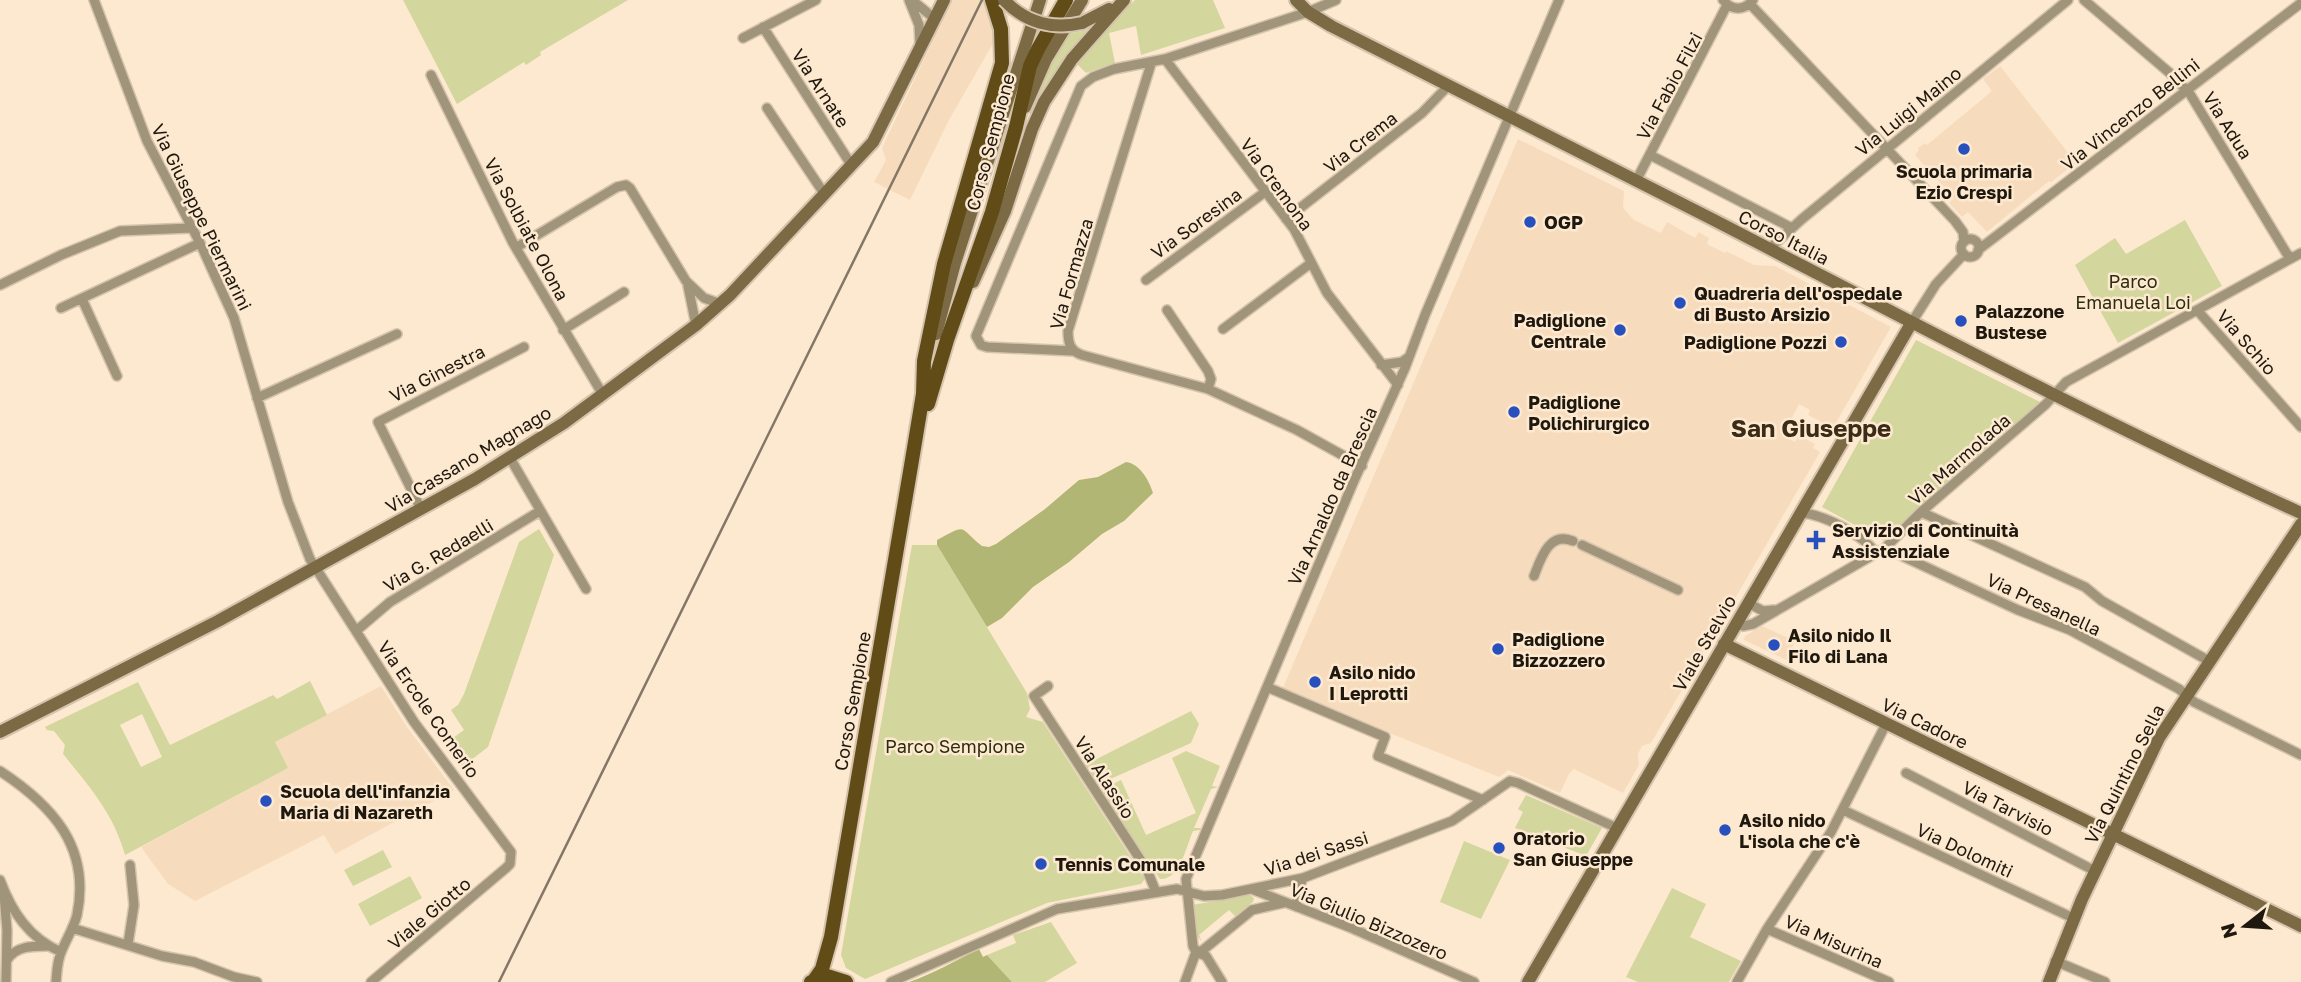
<svg xmlns="http://www.w3.org/2000/svg" width="2301" height="982" font-family="'Golos Text',sans-serif">
<style>
.built{fill:#f6dcbd}
.green{fill:#d3d69d;fill-rule:evenodd}
.forest{fill:#b2b674}
.lines{fill:none;stroke-linecap:round;stroke-linejoin:round}
.street-casing{stroke:#d5c3ad;stroke-width:12}
.secondary-casing{stroke:#d5c3ad;stroke-width:16}
.primary-casing{stroke:#d5c3ad;stroke-width:18}
.street{stroke:#a0947a;stroke-width:9}
.secondary{stroke:#7b6a43;stroke-width:12}
.primary{stroke:#614c18;stroke-width:14}
.rail{stroke:#847767;stroke-width:2.5}
.secondary-bridge-casing{stroke:#d5c3ad;stroke-width:16;stroke-linecap:butt}
.secondary-bridge{stroke:#7b6a43;stroke-width:12}
.poi-dot{fill:#2750be;stroke:#fde9d0;stroke-width:2.5}
.labels{text-anchor:middle;dominant-baseline:central;stroke-width:5;stroke-linejoin:round;paint-order:stroke}
.street-label{font-size:18px;fill:#1f180f;stroke:#fde9d0}
.poi-label{font-size:18px;font-weight:bold;fill:#1f180f;stroke:#fde9d0;text-anchor:start}
.park-label{font-size:18px;fill:#2c2d0f;stroke:#fde9d0}
.district-label{font-size:24px;font-weight:bold;fill:#3b2b17;stroke:#fde9d0}
</style>
<rect width="100%" height="100%" fill="#fde9d0"/>
<path class="built" d="M952 0H1018L949 120 910 200 874 182 886 160 882 148Z
M2000 66 2076 163 2051 182 2049 181 1987 232 1968 212 1962 217 1949 203 1954 198 1915 155 1919 150 1918 148 1925 143 1927 145 1992 91 1983 79Z
M1518 139 1624 191 1623 208 1634 220 1661 233 1667 222 1695 238 1699 232 1709 238 1707 244 1725 253 1726 251 1754 265 1775 266 1891 327 1833 428 1808 415 1810 410 1799 404 1783 435 1795 442 1799 435 1815 444 1813 448 1820 452 1651 743 1642 746 1638 754 1639 765 1623 793 1574 769 1569 774 1560 793 1508 770 1499 777 1282 690Z
M1762 626 1795 641 1787 660 1744 640 1745 636Z
M381 686 407 727 454 790 335 854 324 835 195 901 168 884 141 847 288 768 274 742Z"/>
<path class="green" d="M403 0H628L540 52 541 55 526 65 524 62 457 104Z
M1135 0H1213L1225 28 1141 55 1136 26 1109 33 1115 63 1086 73 1077 64 1105 29Z
M1093 29 1025 141 1045 75 1067 34Z
M2185 220 2222 286 2118 343 2075 265 2115 238 2126 254Z
M1916 340 2040 402 2039 407 1884 541 1822 507Z
M539 529 554 555 488 747 462 767 446 743 464 730 451 710 458 705 464 694 519 542Z
M912 545H937L1027 693 1030 709 1026 717 1043 722 1145 879 1141 884 1047 903 865 979 846 968 841 955Z
M310 681 327 715 275 742 288 768 125 855C114 814 89 786 63 754L65 745 54 731 47 730 45 727 138 682 170 745 273 695 277 699ZM142 714 162 757 141 767 120 725Z
M1191 711 1199 724 1191 743 1097 785 1083 766Z
M1186 751 1220 766 1212 786 1218 787 1211 789 1194 828H1201L1200 830 1193 831C1186 847 1180 880 1160 879L1100 790 1121 780 1146 835 1196 813 1172 758Z
M1526 795 1602 828 1586 856 1515 828 1523 812 1518 809Z
M1464 841 1510 860 1481 919 1440 902Z
M383 850 392 867 353 886 344 870Z
M410 876 422 898 370 926 358 904Z
M1672 888 1706 904 1690 937 1741 961 1729 982H1638L1626 977Z
M1250 895 1254 898 1253 902 1235 916 1229 910 1199 935 1202 942 1196 934 1192 905Z
M1051 922 1077 963 1045 982H1012L987 955 1016 943 1013 935Z"/>
<path class="forest" d="M1126 462C1140 464 1149 480 1153 493L1124 521 1102 534 1069 562 1033 587 1002 618 987 627 937 545V540C968 523 958 527 982 546L989 547 996 544 1045 509 1079 480 1098 477Z
M979 949 983 957 987 955 1012 982H909C933 974 956 960 979 949Z"/>
<g class="lines">
<g class="street-casing">
<path id="street" d="M94 0 147 141 200 243 234 318 288 502 310 559 414 722 511 852 510 864 506 868 371 982
M909 0 919 25 920 45
M912 0 935 19
M1723 0C1732 11 1744 11 1753 0
M2084 0 2171 74 2190 94 2287 254 2292 258
M1750 4 1955 221 1963 232 1964 242
M763 27 852 166
M743 38 816 0
M1165 59 1294 229 1327 293 1398 385
M1151 64 1068 331C1068 343 1070 351 1082 355L1208 389 1297 430 1362 466
M431 75 513 243 603 395
M767 108 825 195
M1650 155 1792 228
M1636 181 1727 5
M1286 219 1422 113 1449 85
M1961 248a9 9 0 1 1 18 0a9 9 0 1 1-18 0Z
M517 247 617 187 626 185 630 188 686 281 704 298 721 304
M1769 249 1802 219 2068 0
M1978 250 2301 3
M1146 280 1265 192
M0 285 61 255 120 231 191 228
M688 286 696 325
M82 299 117 376
M61 308 200 243
M1167 310 1208 371 1211 379 1208 389
M2197 310 2301 427
M1912 322 1936 284 1964 254
M1223 329 1311 263
M563 330 624 292
M1073 351 987 347 981 345 976 336 1081 86 1093 77 1114 69 1165 59 1308 12 1336 0
M1381 365 1402 362 1409 357
M257 398 397 334
M510 458 586 589
M421 509 378 422 524 347
M1921 512 2085 587 2102 601 2209 661
M1801 513C1823 514 1863 535 1876 553
M1582 545 1678 590
M1885 548 2018 610 2070 630 2179 689 2194 702 2301 755
M1534 576C1541 558 1549 531 1573 541
M1748 603 1763 611 1774 610
M1736 624 1743 626 1753 624 1885 548 1921 512 2046 404 2066 382 2301 253
M356 631 390 602 540 511
M1048 686 1034 696 1147 870 1156 892
M1267 687 1385 737 1378 756 1483 800
M0 771C52 805 91 847 77 915 74 927 67 938 62 950 57 960 57 971 56 982
M1906 773 2095 871
M1843 810 2073 918
M0 880C12 912 29 938 61 952
M1254 890 1349 927 1474 982
M4 895 7 930 6 982
M1297 907V893L1303 878
M72 928 162 956 194 962 234 977 257 982
M1767 929 1889 982
M128 944 134 905 130 865
M1196 952 1193 946 1186 879 1353 483 1405 368 1425 315 1559 0
M1196 952 1203 950 1252 910 1283 903
M1196 952 1206 956 1222 982
M7 960C16 946 32 946 47 946
M2055 961 2105 982
M891 982 1057 909 1177 889 1204 896 1222 895 1303 878 1452 821 1510 781 1518 783 1617 828
M1185 982 1196 952
M1737 982 1767 929 1831 832 1886 724"/>
</g>
<g class="secondary-casing">
<path id="secondary" d="M1296 0 1308 12 1331 26C1457 91 1584 154 1710 218 1906 319 2100 422 2301 513
M1082 23 1109 9
M1025 107 1046 59 1082 0
M973 282 1005 211 1032 129 1044 102 1072 59 1124 0
M936 334 955 263 1040 0
M1724 644 2301 926
M0 732 218 621 475 479 564 423 696 325 730 295 873 142 944 0
M1528 982 1912 322
M2049 982 2082 899 2159 738 2301 524"/>
</g>
<g class="primary-casing">
<path id="primary" d="M928 404 947 340 992 212 1016 127 1030 66 1038 49 1066 0
M815 979 822 969 831 937 912 460 923 394 924 361 944 264 1002 63 1001 29 992 0
M811 982 827 976 846 982"/>
</g>
<use href="#street" class="street"/>
<use href="#secondary" class="secondary"/>
<use href="#primary" class="primary"/>
<path class="rail" d="M499 982 982 0"/>
<g class="secondary-bridge-casing">
<path id="secondary-bridge" d="M1004 0C1025 22 1052 30 1082 23"/>
</g>
<use href="#secondary-bridge" class="secondary-bridge"/>
</g>
<g class="poi-dot">
<circle cx="1964" cy="149" r="7"/>
<circle cx="1530" cy="222" r="7"/>
<circle cx="1680" cy="303" r="7"/>
<circle cx="1961" cy="321" r="7"/>
<circle cx="1620" cy="330" r="7"/>
<circle cx="1841" cy="342" r="7"/>
<circle cx="1514" cy="412" r="7"/>
<path d="M1812.5 529.5h7v7h7v7h-7v7h-7v-7h-7v-7h7z"/>
<circle cx="1774" cy="645" r="7"/>
<circle cx="1498" cy="649" r="7"/>
<circle cx="1315" cy="682" r="7"/>
<circle cx="266" cy="801" r="7"/>
<circle cx="1725" cy="830" r="7"/>
<circle cx="1499" cy="848" r="7"/>
<circle cx="1041" cy="864" r="7"/>
</g>
<g class="labels">
<g class="street-label">
<text transform="translate(1669 86) rotate(-62)">Via Fabio Filzi</text>
<text transform="translate(821 88) rotate(57)">Via Arnate</text>
<text transform="translate(1908 111) rotate(-39)">Via Luigi Maino</text>
<text transform="translate(2130 114) rotate(-38)">Via Vincenzo Bellini</text>
<text transform="translate(2228 125) rotate(58)">Via Adua</text>
<text transform="translate(990 142) rotate(-75)">Corso Sempione</text>
<text transform="translate(1360 142) rotate(-38)">Via Crema</text>
<text transform="translate(1277 184) rotate(54)">Via Cremona</text>
<text transform="translate(202 217) rotate(64)">Via Giuseppe Piermarini</text>
<text transform="translate(1196 223) rotate(-36)">Via Soresina</text>
<text transform="translate(527 229) rotate(62)">Via Solbiate Olona</text>
<text transform="translate(1784 237) rotate(27)">Corso Italia</text>
<text transform="translate(1071 274) rotate(-74)">Via Formazza</text>
<text transform="translate(2247 342) rotate(49)">Via Schio</text>
<text transform="translate(437 373) rotate(-27)">Via Ginestra</text>
<text transform="translate(468 459) rotate(-31)">Via Cassano Magnago</text>
<text transform="translate(1959 459) rotate(-41)">Via Marmolada</text>
<text transform="translate(1332 496) rotate(-66)">Via Arnaldo da Brescia</text>
<text transform="translate(438 555) rotate(-31)">Via G. Redaelli</text>
<text transform="translate(2044 604) rotate(25)">Via Presanella</text>
<text transform="translate(1704 643) rotate(-60)">Viale Stelvio</text>
<text transform="translate(852 701) rotate(-80)">Corso Sempione</text>
<text transform="translate(429 709) rotate(55)">Via Ercole Comerio</text>
<text transform="translate(1925 723) rotate(26)">Via Cadore</text>
<text transform="translate(2124 774) rotate(-63)">Via Quintino Sella</text>
<text transform="translate(1105 777) rotate(57)">Via Alassio</text>
<text transform="translate(2008 808) rotate(27)">Via Tarvisio</text>
<text transform="translate(1965 850) rotate(25)">Via Dolomiti</text>
<text transform="translate(1316 853) rotate(-18)">Via dei Sassi</text>
<text transform="translate(429 913) rotate(-40)">Viale Giotto</text>
<text transform="translate(1369 921) rotate(23)">Via Giulio Bizzozero</text>
<text transform="translate(1834 941) rotate(24)">Via Misurina</text>
</g>
<g class="poi-label">
<text x="1964" y="171" text-anchor="middle">Scuola primaria<tspan x="1964" dy="21">Ezio Crespi</tspan></text>
<text x="1544" y="222">OGP</text>
<text x="1694" y="293">Quadreria dell'ospedale<tspan x="1694" dy="21">di Busto Arsizio</tspan></text>
<text x="1975" y="311">Palazzone<tspan x="1975" dy="21">Bustese</tspan></text>
<text x="1606" y="320" text-anchor="end">Padiglione<tspan x="1606" dy="21">Centrale</tspan></text>
<text x="1827" y="342" text-anchor="end">Padiglione Pozzi</text>
<text x="1528" y="402">Padiglione<tspan x="1528" dy="21">Polichirurgico</tspan></text>
<text x="1832" y="530">Servizio di Continuità<tspan x="1832" dy="21">Assistenziale</tspan></text>
<text x="1788" y="635">Asilo nido Il<tspan x="1788" dy="21">Filo di Lana</tspan></text>
<text x="1512" y="639">Padiglione<tspan x="1512" dy="21">Bizzozzero</tspan></text>
<text x="1329" y="672">Asilo nido<tspan x="1329" dy="21">I Leprotti</tspan></text>
<text x="280" y="791">Scuola dell'infanzia<tspan x="280" dy="21">Maria di Nazareth</tspan></text>
<text x="1739" y="820">Asilo nido<tspan x="1739" dy="21">L'isola che c'è</tspan></text>
<text x="1513" y="838">Oratorio<tspan x="1513" dy="21">San Giuseppe</tspan></text>
<text x="1055" y="864">Tennis Comunale</text>
</g>
<g class="park-label">
<text x="2133" y="281">Parco<tspan x="2133" dy="21">Emanuela Loi</tspan></text>
<text x="955" y="746">Parco Sempione</text>
</g>
<g class="district-label">
<text x="1811" y="427">San Giuseppe</text>
</g>
</g>
<g transform="translate(2245 926) rotate(253)" stroke="#fde9d0" stroke-width="5" paint-order="stroke">
<path d="M0-5L12 26L0 18L-12 26Z" fill="#1f180f"/>
<text y="-10" font-size="19" font-weight="bold" text-anchor="middle" fill="#1f180f">N</text>
</g>
</svg>
